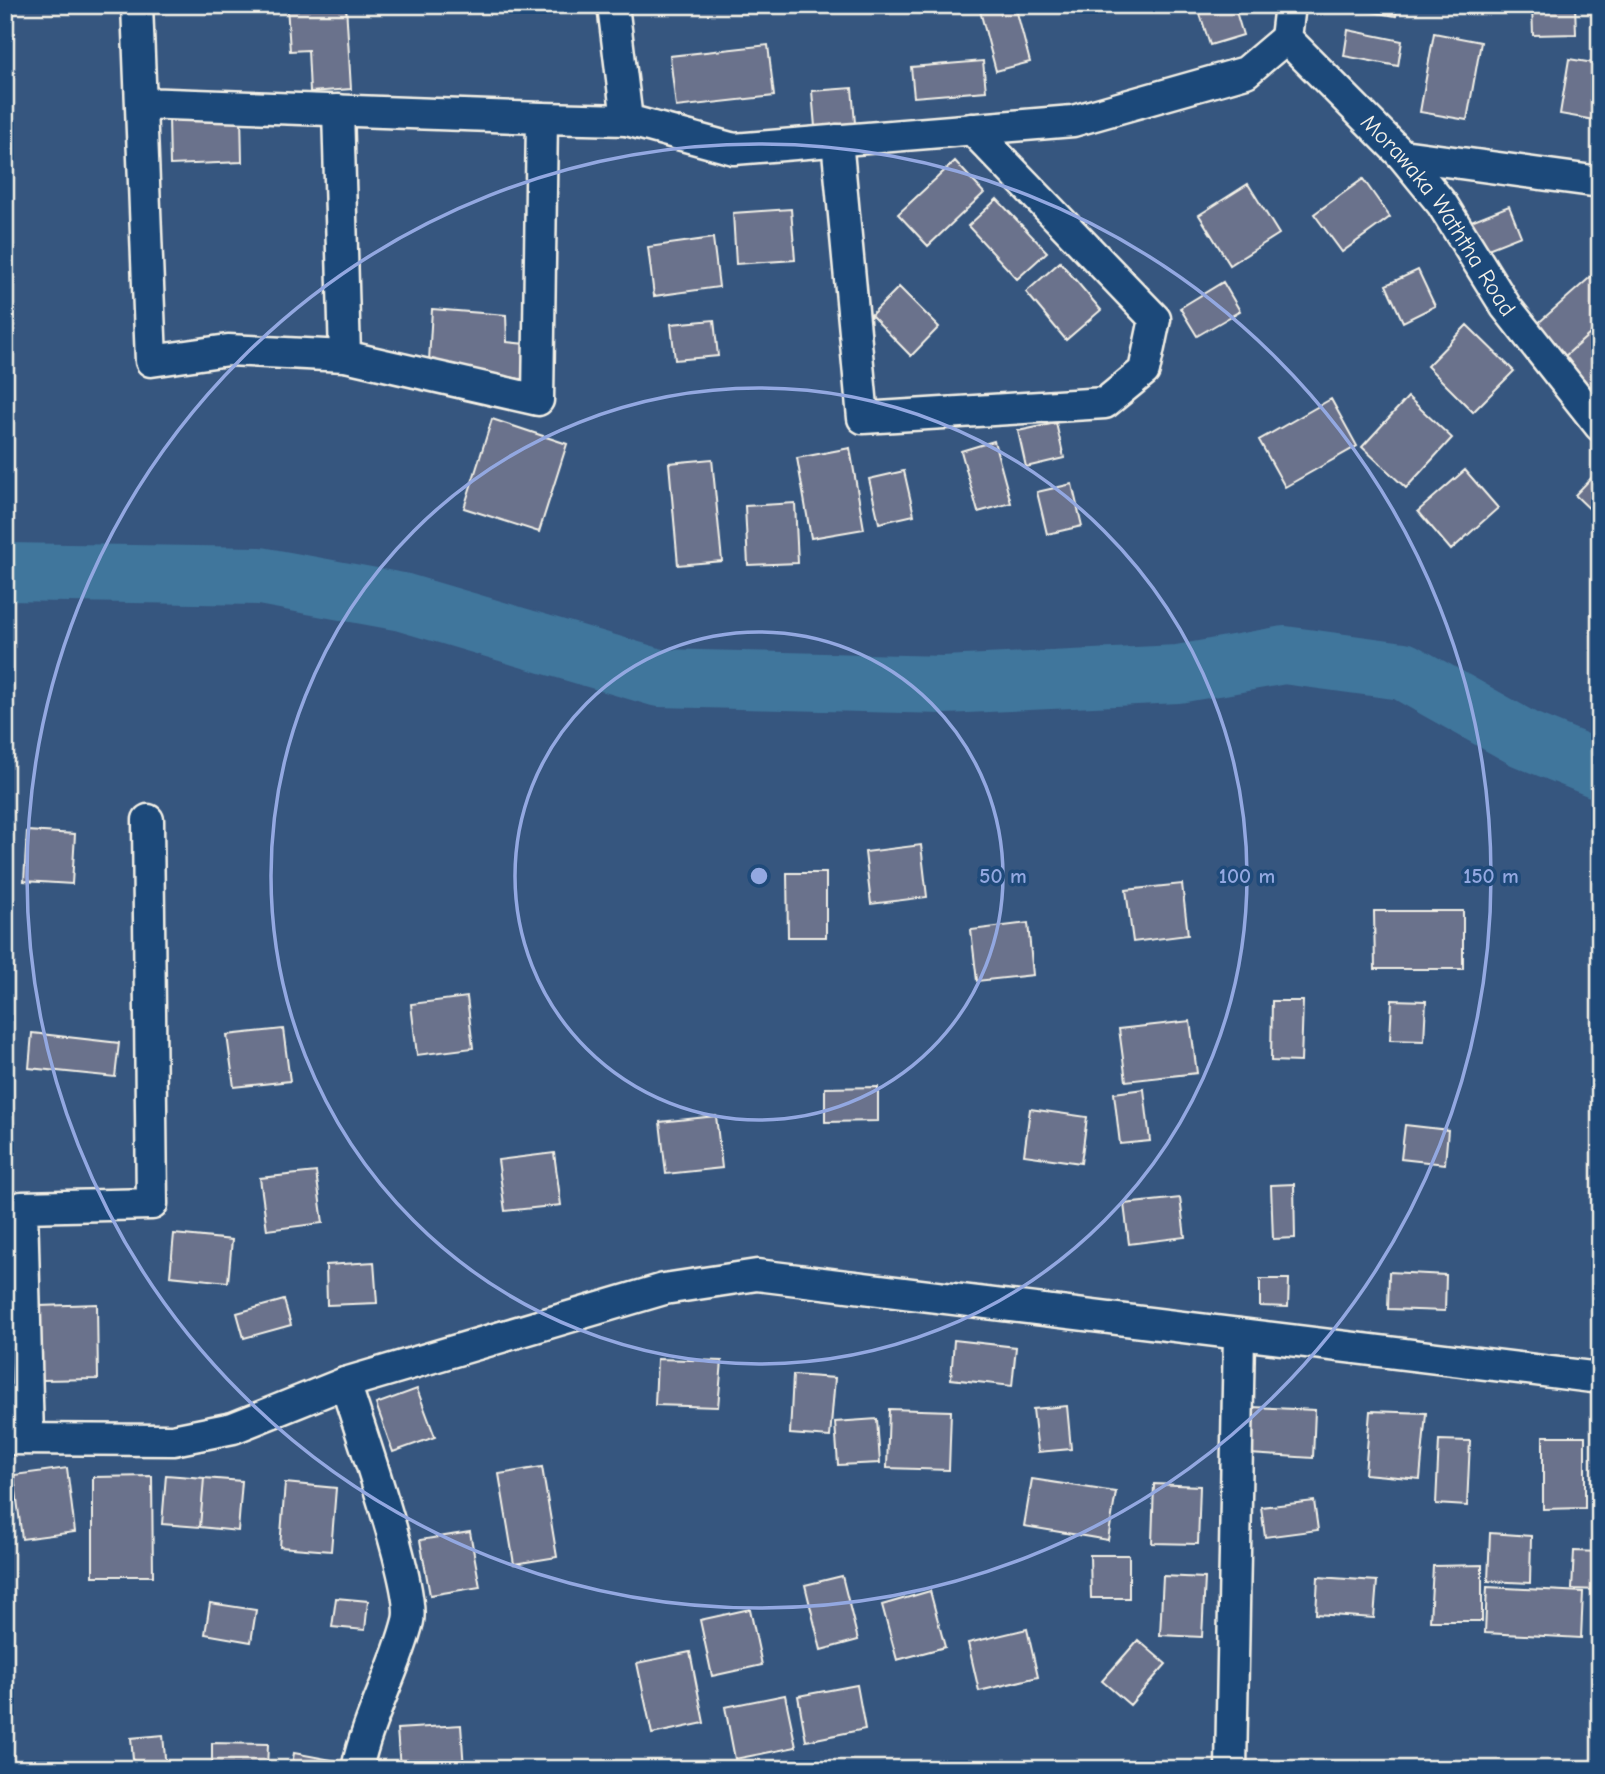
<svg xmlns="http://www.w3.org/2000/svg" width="1605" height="1774" font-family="'Comic Neue',sans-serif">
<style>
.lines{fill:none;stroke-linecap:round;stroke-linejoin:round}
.river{stroke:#40769c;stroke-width:58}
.building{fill:#6a728c;stroke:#f4f1e8;stroke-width:2}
.minor-casing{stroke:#f4f1e8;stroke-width:35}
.minor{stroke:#1f4a7a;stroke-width:30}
.ring{fill:none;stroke:#93a8e1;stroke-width:3.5}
.labels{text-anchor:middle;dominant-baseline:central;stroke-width:7;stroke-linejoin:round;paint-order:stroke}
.street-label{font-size:23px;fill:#f4f1e8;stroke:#1f4a7a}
.centre{fill:#93a8e1;stroke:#1f4a7a;stroke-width:3.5}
.ring-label{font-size:21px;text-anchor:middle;font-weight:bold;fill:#93a8e1;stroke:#1f4a7a;stroke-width:7;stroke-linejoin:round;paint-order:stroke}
</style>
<rect width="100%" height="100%" fill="#36567f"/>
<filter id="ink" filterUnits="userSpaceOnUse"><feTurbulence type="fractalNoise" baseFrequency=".0143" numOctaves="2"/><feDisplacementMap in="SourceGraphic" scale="14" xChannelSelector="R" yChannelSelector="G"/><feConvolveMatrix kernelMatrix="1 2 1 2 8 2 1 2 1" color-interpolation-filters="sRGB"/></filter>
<g filter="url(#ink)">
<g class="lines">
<path class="river" d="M5 572 260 576 402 602 659 678 944 685 1178 674 1284 655 1403 671 1524 739 1600 770"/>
</g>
<path class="building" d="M287 5H346L351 89 310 92 308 50 290 51Z
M985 5H1015L1030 62 996 71 979 7Z
M1217 5H1234L1243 35 1210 45 1199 11Z
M1331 5H1398L1396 16Z
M1532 5H1575L1576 34 1533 35Z
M1348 30 1402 41 1398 66 1344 56Z
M1434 33 1481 42 1467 120 1420 112Z
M768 45 774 96 676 107 670 56Z
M1569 59 1600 64V121L1560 114Z
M983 61 986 91 914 97 911 67Z
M852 88 855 123 815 127 812 91Z
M241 114 242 162 170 165 169 117Z
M955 161 984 193 928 246 898 214Z
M1363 179 1390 217 1342 252 1314 214Z
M1248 184 1279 234 1230 265 1199 215Z
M997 199 1047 252 1017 279 968 226Z
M1509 206 1521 236 1483 251 1471 221Z
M791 209 795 260 736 264 733 213Z
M713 238 719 287 654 296 648 247Z
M1060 262 1101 310 1066 340 1026 292Z
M1418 270 1435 306 1403 322 1386 285Z
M1596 272 1600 276V325L1564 357 1536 325Z
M1223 282 1240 311 1197 336 1180 308Z
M899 287 939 327 911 356 871 315Z
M432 309 506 315 507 342 525 344V380L429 361Z
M714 320 718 356 675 360 671 324Z
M1467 325 1514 371 1473 412 1427 366Z
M1600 325V388L1595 392 1564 357Z
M1408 397 1452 438 1406 488 1362 447Z
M1331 399 1357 446 1285 487 1259 440Z
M492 419 567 444 539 532 464 508Z
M1056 423 1064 458 1026 467 1018 431Z
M994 441 1011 503 978 512 961 451Z
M850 448 864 529 811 538 797 458Z
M712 459 722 561 678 565 669 463Z
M1600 469V519L1575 495Z
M1465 470 1498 508 1451 550 1418 511Z
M904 471 914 515 879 523 869 479Z
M1072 484 1082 526 1047 534 1037 492Z
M795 503 798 563 748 565 745 506Z
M27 831 75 834 72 884 24 881Z
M921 845 927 897 871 904 865 852Z
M787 873H826V937H788Z
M1182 884 1188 935 1133 942 1126 890Z
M1374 911H1463V969H1375Z
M1028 923 1033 975 977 981 971 930Z
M467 997 473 1048 417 1055 411 1004Z
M1392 1000 1426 1001 1424 1041 1390 1040Z
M1272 1001H1303L1301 1062 1271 1061Z
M1190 1021 1197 1073 1126 1081 1119 1029Z
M283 1029 290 1081 234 1087 227 1035Z
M32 1033 119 1043 115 1077 29 1068Z
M878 1087V1121L825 1122V1088Z
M1144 1089 1150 1141 1120 1144 1114 1093Z
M1030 1109 1087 1117 1081 1163 1024 1155Z
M716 1116 722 1168 666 1174 660 1122Z
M1405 1125 1448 1130 1445 1164 1401 1159Z
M554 1153 561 1205 505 1211 498 1160Z
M316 1172 323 1223 267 1230 260 1178Z
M1294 1184 1295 1238 1273 1239 1271 1185Z
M1180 1198 1185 1237 1129 1244 1124 1204Z
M174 1234 232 1240 228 1282 170 1276Z
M374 1262 377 1303 327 1305 326 1265Z
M1389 1272 1446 1275 1445 1311 1388 1309Z
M1260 1279H1289L1288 1307 1260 1306Z
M284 1300 291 1325 244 1338 237 1313Z
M97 1304 98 1379 41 1380 39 1306Z
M954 1340 1016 1347 1012 1386 951 1379Z
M657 1359 722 1361 718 1407 655 1405Z
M793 1375 835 1378 830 1437 790 1434Z
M417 1389 435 1437 393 1452 376 1404Z
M1067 1406 1071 1449 1038 1452 1033 1409Z
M1252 1407 1315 1410 1313 1458 1250 1454Z
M889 1409 951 1411 949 1470 887 1468Z
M1370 1411 1426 1413 1420 1479 1365 1474Z
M877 1419 880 1463 838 1465 835 1422Z
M1543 1436H1585V1508L1543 1509Z
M1439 1440 1470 1441 1467 1506 1436 1504Z
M542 1467 557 1557 514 1564 499 1474Z
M67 1468 75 1532 22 1539 14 1475Z
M166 1475 204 1478 200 1527 162 1524Z
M152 1476 153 1576H93V1477Z
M204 1478 242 1481 238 1531 200 1527Z
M1032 1479 1116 1492 1108 1540 1024 1526Z
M285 1483 336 1488 331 1551 280 1547Z
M1154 1484 1200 1486 1198 1544 1152 1543Z
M1314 1501 1318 1530 1265 1537 1261 1507Z
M470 1532 480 1587 430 1595 420 1540Z
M1490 1533 1531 1536 1530 1583 1488 1581Z
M1574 1551 1600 1552V1590L1572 1589Z
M1090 1555H1129V1598H1091Z
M1482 1565V1621H1430L1433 1566Z
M842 1576 858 1640 821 1650 805 1585Z
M1163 1576 1205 1578 1202 1637 1160 1635Z
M1318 1577 1377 1581 1374 1618 1316 1614Z
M1487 1587 1583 1592 1581 1638 1485 1633Z
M930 1591 945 1647 897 1660 882 1605Z
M336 1598 368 1601 365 1630 332 1627Z
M210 1603 256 1610 251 1642 205 1634Z
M750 1609 762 1665 712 1676 700 1620Z
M1027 1629 1038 1677 979 1691 968 1643Z
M1138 1640 1166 1664 1130 1705 1102 1681Z
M690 1652 704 1723 652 1734 637 1663Z
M857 1685 865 1729 806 1741 798 1696Z
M785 1695 796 1747 735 1759 725 1707Z
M461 1725 464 1769H400L397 1729Z
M163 1735 166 1769H134L131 1738Z
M212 1743 268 1744 267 1769H212Z
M294 1753 348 1763 347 1769H291Z"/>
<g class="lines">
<g class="minor-casing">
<g id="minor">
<path d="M137 5 151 361 228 350 345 356 538 400 542 118 141 103"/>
<path d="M613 5 627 120 734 149 1073 121 1246 72 1286 38"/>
<path id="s1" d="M1290 5 1286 38 1402 155 1442 204 1506 307 1600 426"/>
<path d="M338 110 345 356"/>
<path d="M542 118 627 120"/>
<path d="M837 140 863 418 1105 403 1144 371 1155 319 972 129"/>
<path d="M1402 155 1600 182"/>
<path d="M345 1383C358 1424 416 1589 408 1621 395 1672 368 1717 357 1769"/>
<path d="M28 1438 22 1207 152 1204 148 820"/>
<path d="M5 1439 173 1440 233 1428 345 1383 664 1289 757 1275 1600 1378"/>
<path d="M1231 1769 1239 1334"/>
</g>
</g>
<use href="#minor" class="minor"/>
</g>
</g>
<g class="ring">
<circle cx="759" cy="876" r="244"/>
<circle cx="759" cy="876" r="488"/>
<circle cx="759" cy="876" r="732"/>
</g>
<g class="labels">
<g class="street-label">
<text stroke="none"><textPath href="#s1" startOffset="268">Morawaka Waththa Road</textPath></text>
</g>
</g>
<circle cx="759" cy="876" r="10" class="centre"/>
<g class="ring-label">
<text x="1003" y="883">50 m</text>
<text x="1247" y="883">100 m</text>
<text x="1491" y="883">150 m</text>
</g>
<rect width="1605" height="1774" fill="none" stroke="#1f4a7a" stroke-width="28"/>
<rect x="14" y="14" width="1577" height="1746" fill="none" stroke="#f4f1e8" stroke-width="2.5" filter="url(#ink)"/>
</svg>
